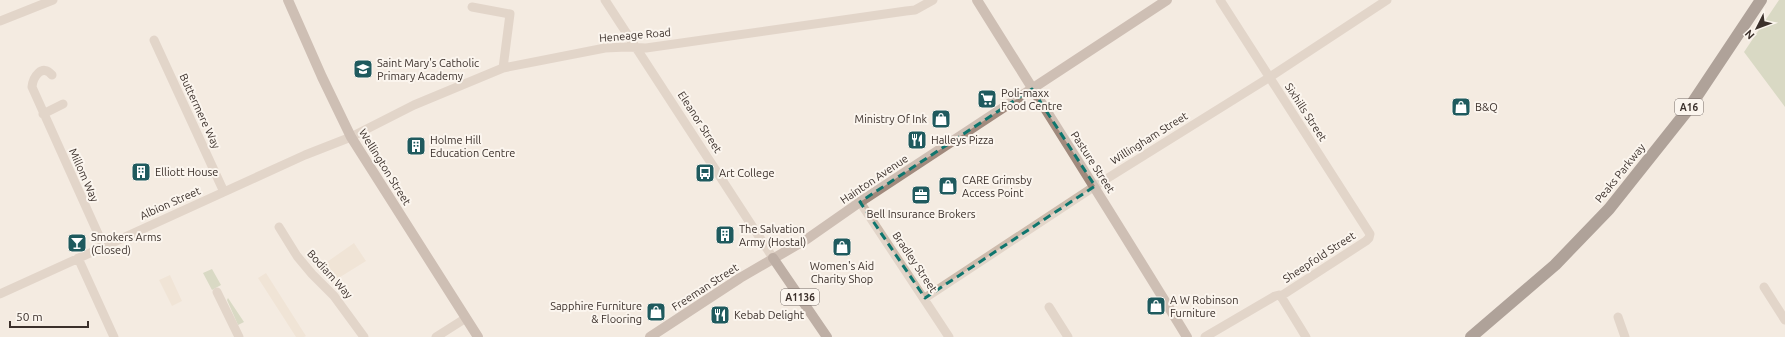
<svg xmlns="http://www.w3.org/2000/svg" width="1785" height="337" font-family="Ubuntu,sans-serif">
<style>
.green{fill:#b8c4a0}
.plaza{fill:#ecdcc8}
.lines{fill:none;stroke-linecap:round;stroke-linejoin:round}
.street{stroke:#cdbbac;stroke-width:9}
.secondary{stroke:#a18a7d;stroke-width:10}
.primary{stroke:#7d675c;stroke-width:10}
.highway{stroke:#5c4a42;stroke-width:12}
.marked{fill:none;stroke:#0f766e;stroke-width:3;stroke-dasharray:8 5;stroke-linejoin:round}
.labels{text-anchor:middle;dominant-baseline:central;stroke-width:4;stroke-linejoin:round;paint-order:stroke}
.shield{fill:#fbf5ee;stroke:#756b66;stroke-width:1}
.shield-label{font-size:10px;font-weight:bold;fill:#3b302b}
.street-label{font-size:11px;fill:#3b302b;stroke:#fbf5ee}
.poi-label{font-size:11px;fill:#3b302b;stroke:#fbf5ee;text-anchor:start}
</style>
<rect width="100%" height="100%" fill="#f4ebe1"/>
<path class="green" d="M1779 0H1785V107L1744 52Z
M212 269 221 285 212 290 203 273Z
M228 298 244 322 238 325 227 300Z"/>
<path class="plaza" d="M354 243 366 261 337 279 335 285 317 269Z
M266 273 306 336 304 337H296L258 278Z
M170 275 182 301 172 306 159 280Z"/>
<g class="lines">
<path class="street" d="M605 0 773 258
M1220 0 1370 234 1369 238 1366 241 1281 296
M472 7 510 14 503 68
M0 21 53 0
M154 40 224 192
M52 75C42 63 33 77 32 87L104 247
M43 114 63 104
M860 202 949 337
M279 227 297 256 312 274 334 296 364 337
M78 258 114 337
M1764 287 1785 320
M217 292 239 337
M0 294 305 155 351 137 414 105 503 68 605 48 627 47 646 48 906 11 915 10 933 0
M925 298 1095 186 1270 77 1387 0
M1049 307 1068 337
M1618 317 1625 337
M436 337 466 318
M1205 337 1275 296 1279 295 1282 298 1306 337"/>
<path class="secondary" d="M288 0 322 77 351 137 478 337
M977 0C1047 112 1118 224 1187 337
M650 337 740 278 807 239 860 202 1167 0"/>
<path class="primary" d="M773 258 827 337"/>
<path class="highway" d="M1471 337 1555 265 1609 209 1687 111 1761 0"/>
</g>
<path d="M0 0H1785V337H0ZM1032 89 1095 186 925 298 860 202Z" fill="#f4ebe1" fill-opacity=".55" fill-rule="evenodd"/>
<path class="marked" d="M1032 89 1095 186 925 298 860 202Z"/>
<defs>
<g id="school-square" transform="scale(1)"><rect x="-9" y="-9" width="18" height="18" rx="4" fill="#1f5a5e" stroke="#fbf5ee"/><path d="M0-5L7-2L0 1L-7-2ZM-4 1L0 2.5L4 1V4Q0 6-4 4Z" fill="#fff"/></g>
<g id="supermarket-square" transform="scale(1)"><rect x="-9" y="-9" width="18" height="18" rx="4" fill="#1f5a5e" stroke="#fbf5ee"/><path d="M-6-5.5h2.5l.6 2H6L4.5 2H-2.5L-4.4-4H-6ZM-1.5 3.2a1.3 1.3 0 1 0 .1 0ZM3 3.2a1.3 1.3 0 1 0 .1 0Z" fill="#fff"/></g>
<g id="shop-square" transform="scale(1)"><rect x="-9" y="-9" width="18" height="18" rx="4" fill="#1f5a5e" stroke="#fbf5ee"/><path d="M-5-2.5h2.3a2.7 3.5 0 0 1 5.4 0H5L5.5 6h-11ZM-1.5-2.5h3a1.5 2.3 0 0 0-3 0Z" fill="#fff"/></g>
<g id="restaurant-square" transform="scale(1)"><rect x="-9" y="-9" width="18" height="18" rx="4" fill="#1f5a5e" stroke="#fbf5ee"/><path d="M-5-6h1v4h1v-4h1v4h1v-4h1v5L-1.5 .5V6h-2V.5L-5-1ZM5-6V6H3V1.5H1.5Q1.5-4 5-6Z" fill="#fff"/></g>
<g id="building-square" transform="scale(1)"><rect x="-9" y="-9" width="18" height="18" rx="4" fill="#1f5a5e" stroke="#fbf5ee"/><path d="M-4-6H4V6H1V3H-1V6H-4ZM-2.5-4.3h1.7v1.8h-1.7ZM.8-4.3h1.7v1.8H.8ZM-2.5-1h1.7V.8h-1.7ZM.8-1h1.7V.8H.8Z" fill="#fff"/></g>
<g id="bus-square" transform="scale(1)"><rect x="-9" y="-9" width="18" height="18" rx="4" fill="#1f5a5e" stroke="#fbf5ee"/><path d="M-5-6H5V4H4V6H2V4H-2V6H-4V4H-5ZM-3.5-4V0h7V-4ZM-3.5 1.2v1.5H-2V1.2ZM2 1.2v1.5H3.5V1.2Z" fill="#fff"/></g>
<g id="office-square" transform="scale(1)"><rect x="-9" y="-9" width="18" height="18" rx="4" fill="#1f5a5e" stroke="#fbf5ee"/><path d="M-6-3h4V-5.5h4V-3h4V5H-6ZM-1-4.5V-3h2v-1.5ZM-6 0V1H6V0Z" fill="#fff"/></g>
<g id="bar-square" transform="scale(1)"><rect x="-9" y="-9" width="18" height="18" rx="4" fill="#1f5a5e" stroke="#fbf5ee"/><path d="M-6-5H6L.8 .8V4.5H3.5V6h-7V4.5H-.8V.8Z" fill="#fff"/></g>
</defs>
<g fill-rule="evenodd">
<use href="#school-square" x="363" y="69"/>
<use href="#supermarket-square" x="987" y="99"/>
<use href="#shop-square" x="1461" y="107"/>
<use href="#shop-square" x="941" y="119"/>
<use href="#restaurant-square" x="917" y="140"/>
<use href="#building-square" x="416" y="146"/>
<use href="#building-square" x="141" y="172"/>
<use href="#bus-square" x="705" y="173"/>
<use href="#shop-square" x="948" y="186"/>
<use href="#office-square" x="921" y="195"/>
<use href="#building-square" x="725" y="235"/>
<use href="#bar-square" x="77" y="243"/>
<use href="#shop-square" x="842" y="247"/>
<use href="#shop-square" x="1156" y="306"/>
<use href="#shop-square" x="656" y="312"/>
<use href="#restaurant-square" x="720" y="315"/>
</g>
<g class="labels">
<g class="shield">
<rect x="1675" y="99" width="28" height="16" rx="3"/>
<rect x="781" y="289" width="38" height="16" rx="3"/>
</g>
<g class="shield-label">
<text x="1689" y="107">A16</text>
<text x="800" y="297">A1136</text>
</g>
<g class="street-label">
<text transform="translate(635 35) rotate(-5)">Heneage Road</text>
<text transform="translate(200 111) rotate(65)">Buttermere Way</text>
<text transform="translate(1306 112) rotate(57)">Sixhills Street</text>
<text transform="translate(700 122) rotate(57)">Eleanor Street</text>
<text transform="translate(1149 138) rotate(-32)">Willingham Street</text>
<text transform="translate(1093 162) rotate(57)">Pasture Street</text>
<text transform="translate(385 167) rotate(58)">Wellington Street</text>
<text transform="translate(1620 173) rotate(-51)">Peaks Parkway</text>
<text transform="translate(84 175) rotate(66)">Millom Way</text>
<text transform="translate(874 179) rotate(-34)">Hainton Avenue</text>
<text transform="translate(170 203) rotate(-24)">Albion Street</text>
<text transform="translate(1319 257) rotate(-33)">Sheepfold Street</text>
<text transform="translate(915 262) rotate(56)">Bradley Street</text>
<text transform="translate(330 274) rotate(48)">Bodiam Way</text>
<text transform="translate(705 287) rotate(-33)">Freeman Street</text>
</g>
<g class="poi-label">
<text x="377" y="63">Saint Mary's Catholic<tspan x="377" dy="13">Primary Academy</tspan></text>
<text x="1001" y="93">Poli-maxx<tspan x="1001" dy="13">Food Centre</tspan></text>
<text x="1475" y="107">B&amp;Q</text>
<text x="927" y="119" text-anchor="end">Ministry Of Ink</text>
<text x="430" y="140">Holme Hill<tspan x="430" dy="13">Education Centre</tspan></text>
<text x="931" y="140">Halleys Pizza</text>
<text x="155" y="172">Elliott House</text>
<text x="719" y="173">Art College</text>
<text x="962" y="180">CARE Grimsby<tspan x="962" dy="13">Access Point</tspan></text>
<text x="921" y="214" text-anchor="middle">Bell Insurance Brokers</text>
<text x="739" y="229">The Salvation<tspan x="739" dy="13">Army (Hostal)</tspan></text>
<text x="91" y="237">Smokers Arms<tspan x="91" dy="13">(Closed)</tspan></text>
<text x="842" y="266" text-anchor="middle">Women's Aid<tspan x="842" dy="13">Charity Shop</tspan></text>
<text x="1170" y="300">A W Robinson<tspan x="1170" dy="13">Furniture</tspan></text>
<text x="642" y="306" text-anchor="end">Sapphire Furniture<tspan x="642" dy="13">&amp; Flooring</tspan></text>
<text x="734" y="315">Kebab Delight</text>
</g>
</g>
<g transform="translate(1757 28) rotate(228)" stroke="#fbf5ee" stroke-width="3" paint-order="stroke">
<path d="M0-3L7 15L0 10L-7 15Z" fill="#3b302b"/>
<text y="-6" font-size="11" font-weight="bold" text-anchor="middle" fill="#3b302b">N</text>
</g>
<path d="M10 321v6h78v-6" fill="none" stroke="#3b302b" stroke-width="2"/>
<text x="16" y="321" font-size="12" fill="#3b302b" stroke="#fbf5ee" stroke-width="3" paint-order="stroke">50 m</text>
</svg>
